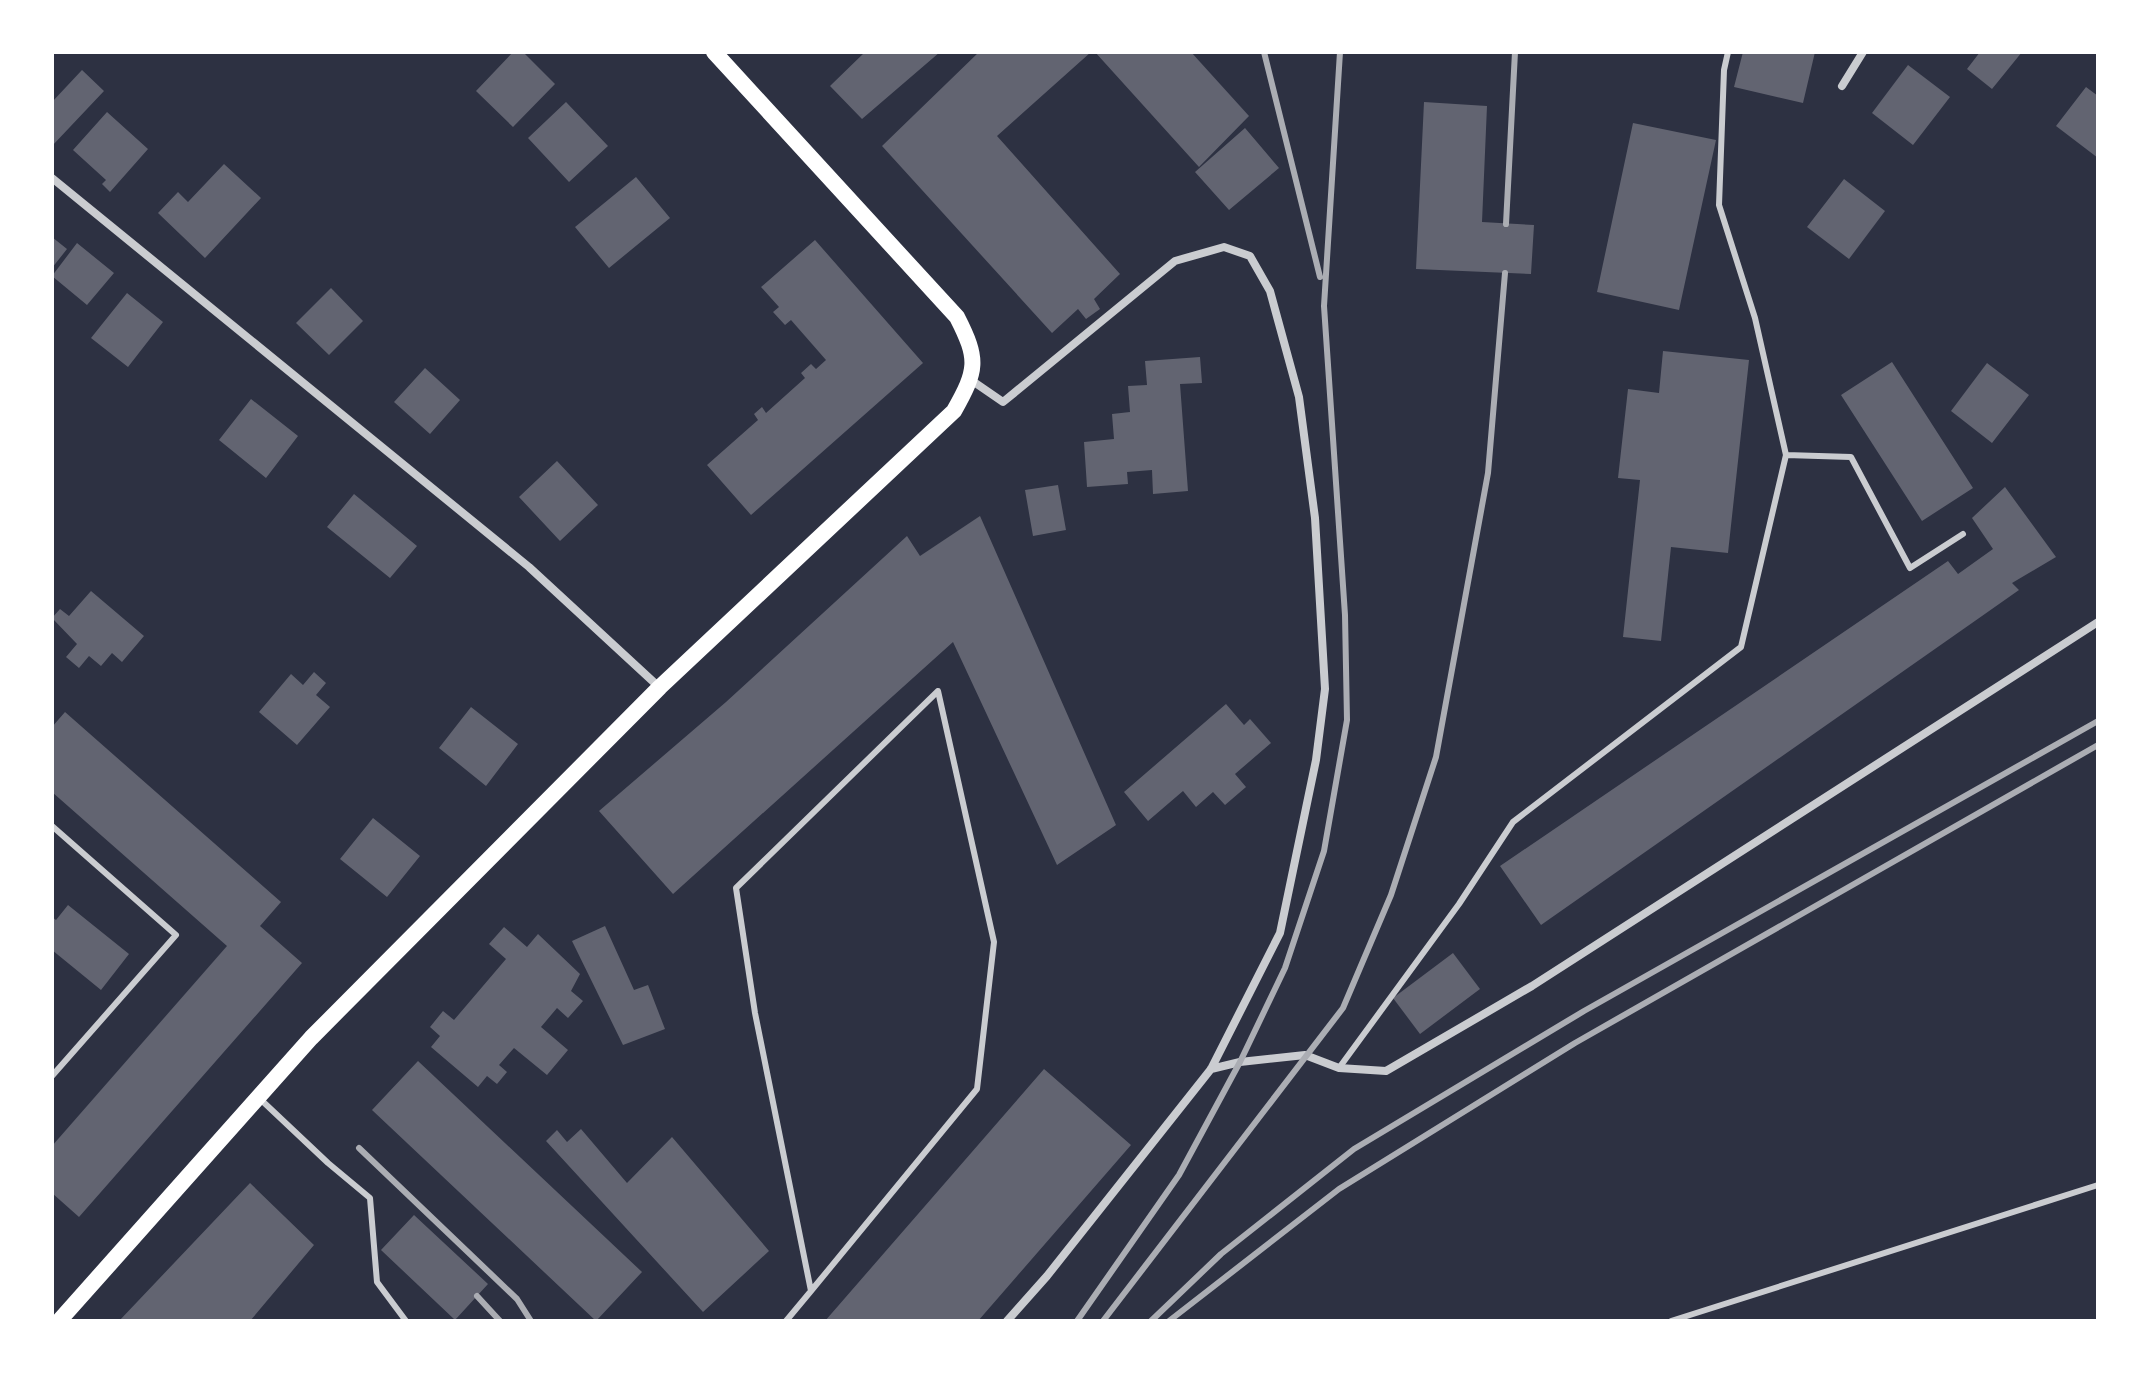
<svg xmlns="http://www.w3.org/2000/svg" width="2150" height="1373" font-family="Lato,sans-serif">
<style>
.building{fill:#626471}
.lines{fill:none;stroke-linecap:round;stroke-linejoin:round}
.service{stroke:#caccd0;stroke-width:6}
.minor{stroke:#caccd0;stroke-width:8}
.secondary{stroke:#fff;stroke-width:16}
.rail{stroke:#abadb3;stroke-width:6}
</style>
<rect width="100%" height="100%" fill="#2d3142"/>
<path class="building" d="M513 52H523L555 84 513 127 476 91Z
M865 52H940L862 119 830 86Z
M979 52H1091L997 136 1120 274 1094 299 1100 309 1086 319 1078 309 1052 333 882 146Z
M1095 52H1191L1249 116 1199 167Z
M1743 52H1815L1803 103 1734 87Z
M1980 52H2022L1992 89 1967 69Z
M1908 65 1950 97 1913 145 1872 113Z
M82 70 104 91 52 146V102Z
M2086 87 2098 96V158L2056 126Z
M566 102 608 146 569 182 528 138Z
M1424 102 1487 106 1482 222 1534 225 1531 274 1416 269Z
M107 112 148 149 110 192 102 184 106 180 73 150Z
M1633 123 1716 140 1679 310 1597 292Z
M1245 128 1279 168 1229 210 1195 172Z
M224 164 261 198 205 258 158 213 178 192 188 202Z
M636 177 670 218 609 268 575 227Z
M1844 179 1885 211 1849 259 1807 227Z
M52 237 67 249 52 268Z
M815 240 923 363 751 515 707 465 758 420 754 414 762 407 766 413 805 378 801 373 811 364 816 369 826 360 791 320 785 325 773 312 779 307 761 287Z
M77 243 114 273 87 305 52 276Z
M331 288 363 321 329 355 296 323Z
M127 293 163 322 128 367 91 338Z
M1663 351 1749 360 1728 553 1671 547 1661 641 1623 637 1640 480 1618 478 1628 389 1659 393Z
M1200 357 1202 383 1180 384 1188 491 1153 494 1152 470 1127 472 1128 484 1087 487 1084 442 1114 439 1112 414 1130 412 1128 386 1147 385 1145 361Z
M1892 362 1973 488 1922 521 1841 395Z
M1987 363 2029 395 1992 443 1951 411Z
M425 368 460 400 430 434 394 402Z
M251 399 298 436 266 478 219 440Z
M557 461 598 505 560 541 519 497Z
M1058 485 1066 530 1033 536 1025 490Z
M2005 487 2056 557 2012 583 2019 590 1982 616 1541 925 1500 866 1948 561 1958 574 1993 549 1972 518Z
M354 494 417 546 390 578 327 527Z
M980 516 1116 825 1057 865 953 642 673 894 599 811 726 702 907 536 920 556Z
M91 591 144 636 122 662 112 653 101 666 89 656 79 668 66 657 77 644 52 618 60 609 69 616Z
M314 672 326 683 316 695 330 707 297 745 259 712 291 674 303 685Z
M1226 704 1244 725 1250 719 1271 743 1235 774 1246 787 1225 805 1213 792 1196 807 1183 791 1148 821 1124 792Z
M471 707 518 744 486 786 439 748Z
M65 712 281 902 260 926 302 963 79 1217 52 1193V1146L227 946 52 792V727Z
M373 818 420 856 387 897 340 859Z
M68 905 129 954 101 990 52 950V917L56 920Z
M605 926 634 990 648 985 665 1029 623 1045 572 941Z
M504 927 527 947 538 934 580 974 571 991 583 1001 568 1018 557 1008 541 1027 568 1050 547 1075 514 1048 499 1065 507 1072 497 1084 487 1076 478 1087 431 1047 440 1036 430 1027 443 1011 454 1020 506 959 489 944Z
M1453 953 1480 989 1420 1034 1393 998Z
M418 1061 642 1272 596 1321 372 1110Z
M1044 1069 1131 1145 978 1321H825Z
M581 1129 627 1183 672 1137 769 1251 703 1312 546 1141 557 1130 567 1142Z
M250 1183 314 1245 250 1321H119Z
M414 1215 488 1284 455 1320 381 1250Z"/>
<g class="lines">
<path class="service" d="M1786 455 1851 457 1910 568 1963 534
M52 826 176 935 52 1076
M1339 1068 1459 904 1513 822 1741 647 1786 455 1755 318 1719 205 1724 70 1728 52
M258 1097 328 1163 370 1198 377 1282 406 1321
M786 1321 811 1291 977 1089 994 942 938 691 736 888 755 1013 811 1291
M1671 1321 2098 1185"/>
<path class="minor" d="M1842 86 1863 52
M52 178 529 567 659 687
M971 380 1003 402 1175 261 1224 247 1250 256 1270 291 1299 397 1315 518 1325 689 1316 760 1280 933 1211 1069 1047 1276 1007 1321
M1211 1069 1240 1062 1305 1055 1339 1068 1386 1071 1532 986 2098 622"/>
<path class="secondary" d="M59 1321 311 1038 660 687 954 411C977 370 979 360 957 317L714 52"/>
<path class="rail" d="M1264 52 1320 277
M1506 224 1515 52
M359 1148 517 1299 531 1321
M477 1296 500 1321
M1077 1321 1179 1175 1240 1062 1285 968 1324 851 1347 720 1345 615 1324 306 1340 52
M1103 1321 1343 1008 1391 895 1436 757 1488 473 1505 273
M1151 1321 1221 1254 1354 1149 1584 1011 2098 721
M1169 1321 1339 1189 1575 1043 2098 745"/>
</g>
<rect width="2150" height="1373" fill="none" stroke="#ffffff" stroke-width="108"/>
</svg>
